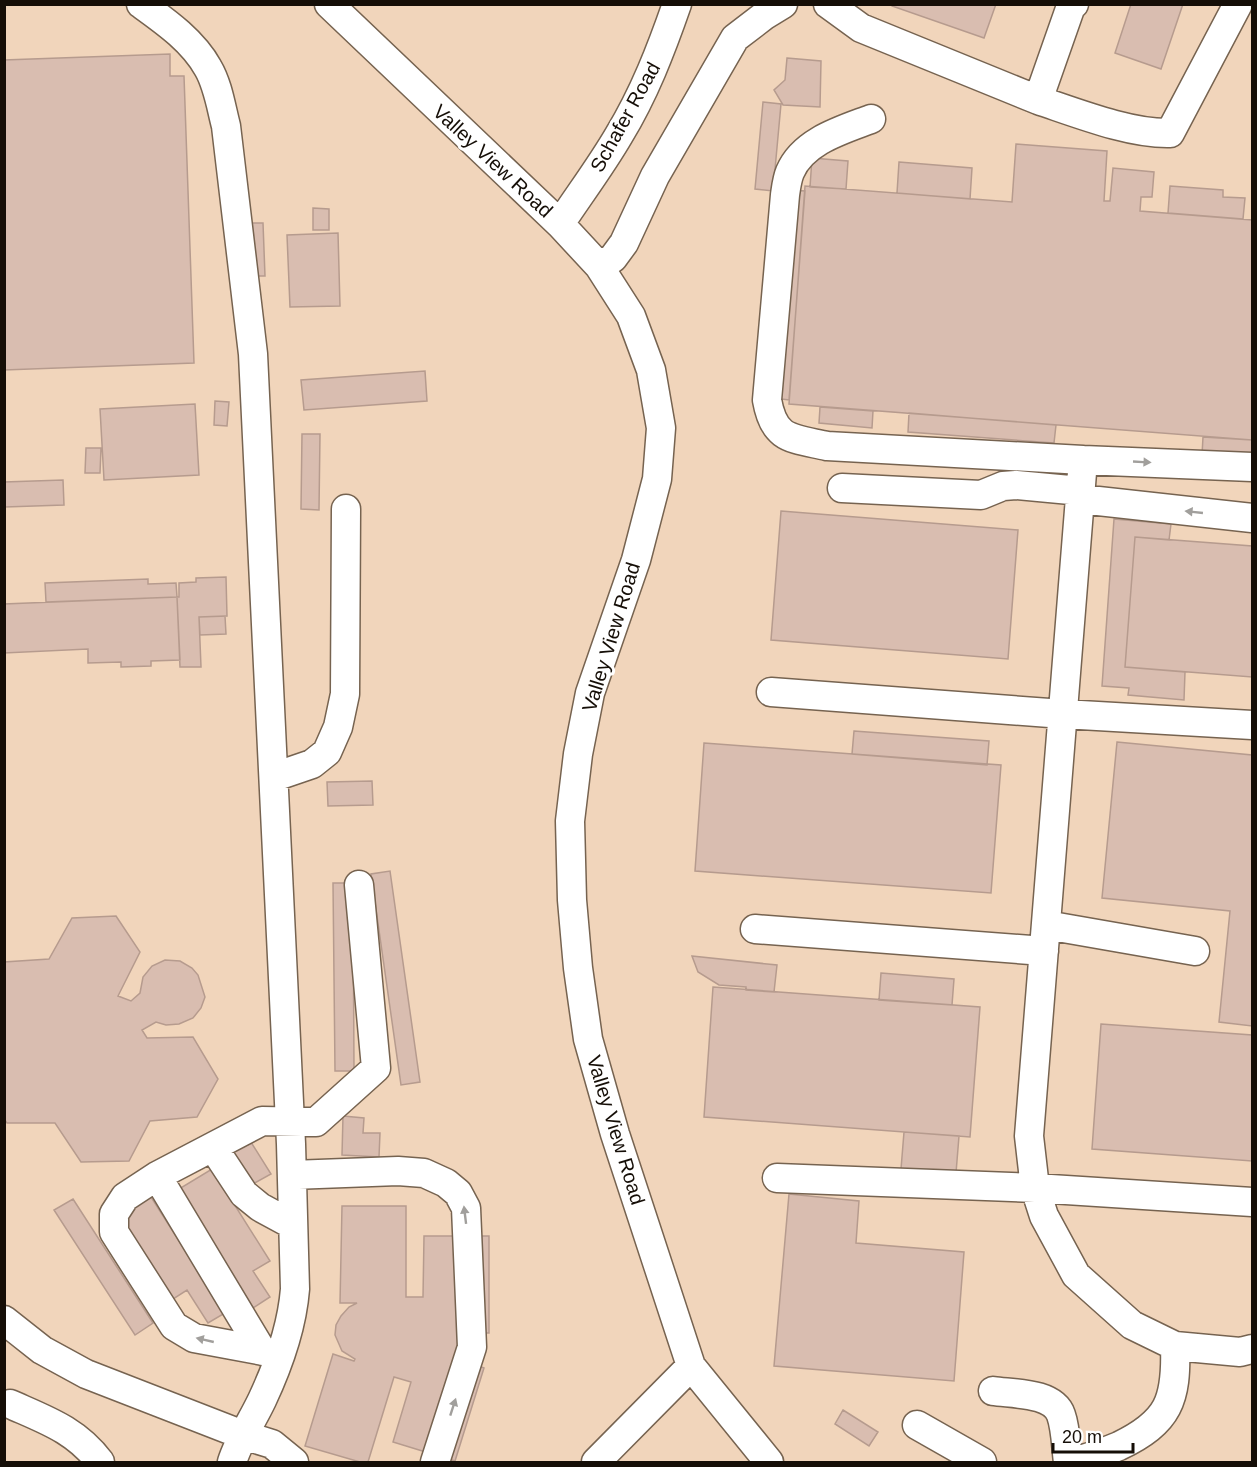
<svg xmlns="http://www.w3.org/2000/svg" width="1257" height="1467" font-family="Helvetica,sans-serif">
<style>
.built{fill:#f1d5bb}
.building{fill:#d9bdb0;stroke:#b69b8e;stroke-width:1.5}
.lines{fill:none;stroke-linecap:round;stroke-linejoin:round}
.minor-casing{stroke:#766350;stroke-width:31}
.minor{stroke:#fff;stroke-width:28}
.oneway{fill:#a19f9c}
.labels{text-anchor:middle;dominant-baseline:central;stroke-width:6;stroke-linejoin:round;paint-order:stroke}
.street-label{font-size:20px;fill:#150e07;stroke:#fff}
</style>
<rect width="100%" height="100%" fill="#f6e0cb"/>
<path class="built" d="M5 5H1252V1462H5Z"/>
<path class="building" d="M892 4H996L984 38 892 6Z
M1131 4H1183L1161 69 1115 53Z
M170 54V76H184L194 363 4 370V60Z
M787 58 821 61 820 107 783 105 774 90 785 80Z
M763 102 781 104 773 191 755 189Z
M1016 144 1107 151 1104 201H1110L1113 168 1154 172 1152 197H1141L1140 211 1252 220V440L789 404 805 186 1012 202Z
M812 158 848 161 846 189 810 187Z
M899 162 972 168 970 199 897 193Z
M1170 186 1223 190V197L1245 198 1243 219 1168 213Z
M790 190 805 191 789 400 774 398Z
M313 208 329 209V230H313Z
M252 223H263L265 276H254Z
M338 233 340 306 290 307 287 235Z
M425 371 427 401 304 410 301 380Z
M215 401 229 402 227 426 214 425Z
M195 404 199 475 104 480 100 409Z
M820 407 873 411 872 428 819 423Z
M909 413 1056 425 1054 443 908 432Z
M302 434H320L319 510 301 509Z
M1203 437 1252 440V459L1202 455Z
M86 448H101L100 473H85Z
M63 480 64 505 5 507 4 482Z
M781 511 1018 530 1008 659 771 640Z
M1114 519 1171 524 1169 540 1135 537 1125 667 1185 672 1184 700 1128 695 1129 688 1102 686Z
M1135 537 1252 546V677L1125 667Z
M226 577 227 616 199 617 201 667H180L177 597H179V583L196 582V578Z
M148 579V584L176 583 177 597 46 602 45 583Z
M177 597 180 660 151 661V666L121 667V662L88 663V649L4 653V604Z
M225 616 226 634 200 635 199 617Z
M854 731 989 741 987 765 852 754Z
M1117 742 1252 755V1026L1219 1022 1230 911 1102 898Z
M704 743 1001 765 991 893 695 871Z
M372 781 373 805 328 806 327 782Z
M390 871 420 1082 401 1085 371 874Z
M333 883H353L354 1071H335Z
M116 916 140 952 118 996 131 1001 140 993 143 977 152 966 165 960 180 961 192 968 198 975 205 997 201 1008 193 1018 179 1024 166 1025 156 1022 142 1030 147 1038 193 1037 218 1079 197 1117 150 1121 129 1161 81 1162 55 1123H7L4 1119V962L49 959 72 918Z
M692 956 777 965 774 992 746 990V987L719 985 698 972Z
M881 973 954 979 952 1005 879 1000Z
M713 987 980 1007 970 1137 704 1117Z
M1101 1024 1252 1035V1161L1092 1149Z
M343 1116 364 1118 363 1133H380L379 1157 342 1155Z
M904 1132 959 1136 956 1173 901 1169Z
M249 1139 271 1174 253 1184 231 1149Z
M212 1169 270 1261 253 1271 270 1297 253 1308 179 1189Z
M789 1194 859 1201 856 1243 964 1252 954 1381 774 1366Z
M151 1197 225 1313 208 1323 187 1290 170 1301 117 1217Z
M73 1199 153 1323 135 1335 54 1210Z
M342 1206H406V1297H423L424 1236H489V1333H484L479 1366 484 1368 455 1461 393 1442 411 1382 394 1377 368 1462H360L305 1446 333 1354 354 1361 355 1359 342 1351 335 1335 336 1325 341 1316 349 1307 357 1303H340Z
M843 1410 878 1432 869 1446 835 1424Z"/>
<g class="lines">
<g class="minor-casing">
<path id="minor" d="M141 4C166 22 193 41 208 68 218 85 221 107 226 126L253 354 291 1144 295 1289C292 1327 278 1366 262 1400 252 1421 239 1440 232 1462
M329 4 560 224 599 266 631 316 651 370 661 428 657 479 636 560 590 693 578 754 570 821 572 900 578 968 588 1039 615 1134 691 1366 769 1462
M828 4 861 28 1038 100
M1074 4 1071 6 1038 100C1077 113 1130 134 1170 133L1238 4
M871 119C842 130 803 141 790 172 787 179 786 188 785 195L767 400C774 440 791 438 827 446L1083 460 1029 1136 1035 1188 1044 1216 1076 1275 1132 1325 1175 1346 1240 1352 1252 1349
M560 224C579 195 601 166 619 135 644 94 661 50 677 4
M599 266 613 258 624 243 655 176 735 38 765 15 783 4
M1083 460 1252 467
M842 488 981 495 1003 486 1016 485 1081 491
M1080 499 1252 518
M771 692 1063 714 1252 725
M274 777 312 764 327 752 338 727 345 694 346 509
M1046 925 1195 951
M755 929 1044 951
M213 1147 244 1194 260 1207 293 1225
M292 1175 398 1171 424 1173 446 1183 458 1193 466 1208 472 1347 435 1462
M157 1176 262 1351
M777 1178 1035 1188 1252 1202
M4 1320 42 1350 86 1374 243 1435 272 1444 294 1462
M280 1354 194 1338 174 1326 114 1232V1214L125 1197 157 1176 262 1121 316 1122 376 1068 359 885
M993 1391C1013 1394 1053 1392 1061 1415 1066 1429 1066 1448 1068 1462
M10 1404C46 1420 76 1430 100 1462
M917 1425 982 1462
M596 1462 691 1366
M1070 1462C1088 1459 1102 1453 1119 1446 1169 1422 1177 1400 1175 1346"/>
</g>
<use href="#minor" class="minor"/>
</g>
<defs><path id="oneway-solid" d="M-6-.8H1V-3.2L6.5 0L1 3.2V.8H-6Z" transform="scale(1.5)"/></defs>
<g class="oneway">
<use href="#oneway-solid" transform="translate(1142 462) rotate(3)"/>
<use href="#oneway-solid" transform="translate(1194 512) rotate(-174)"/>
<use href="#oneway-solid" transform="translate(465 1215) rotate(-97)"/>
<use href="#oneway-solid" transform="translate(205 1340) rotate(-167)"/>
<use href="#oneway-solid" transform="translate(453 1407) rotate(-72)"/>
</g>
<g class="labels">
<g class="street-label">
<text transform="translate(625 117) rotate(-61)">Schafer Road</text>
<text transform="translate(493 161) rotate(43)">Valley View Road</text>
<text transform="translate(611 637) rotate(-73)">Valley View Road</text>
<text transform="translate(616 1130) rotate(73)">Valley View Road</text>
</g>
</g>
<rect width="1257" height="1467" fill="none" stroke="#150e07" stroke-width="12"/>
<path d="M1053 1443v9h80v-9" fill="none" stroke="#150e07" stroke-width="3"/>
<text x="1062" y="1443" font-size="18" fill="#150e07" stroke="#ffffff" stroke-width="4.5" paint-order="stroke">20 m</text>
</svg>
